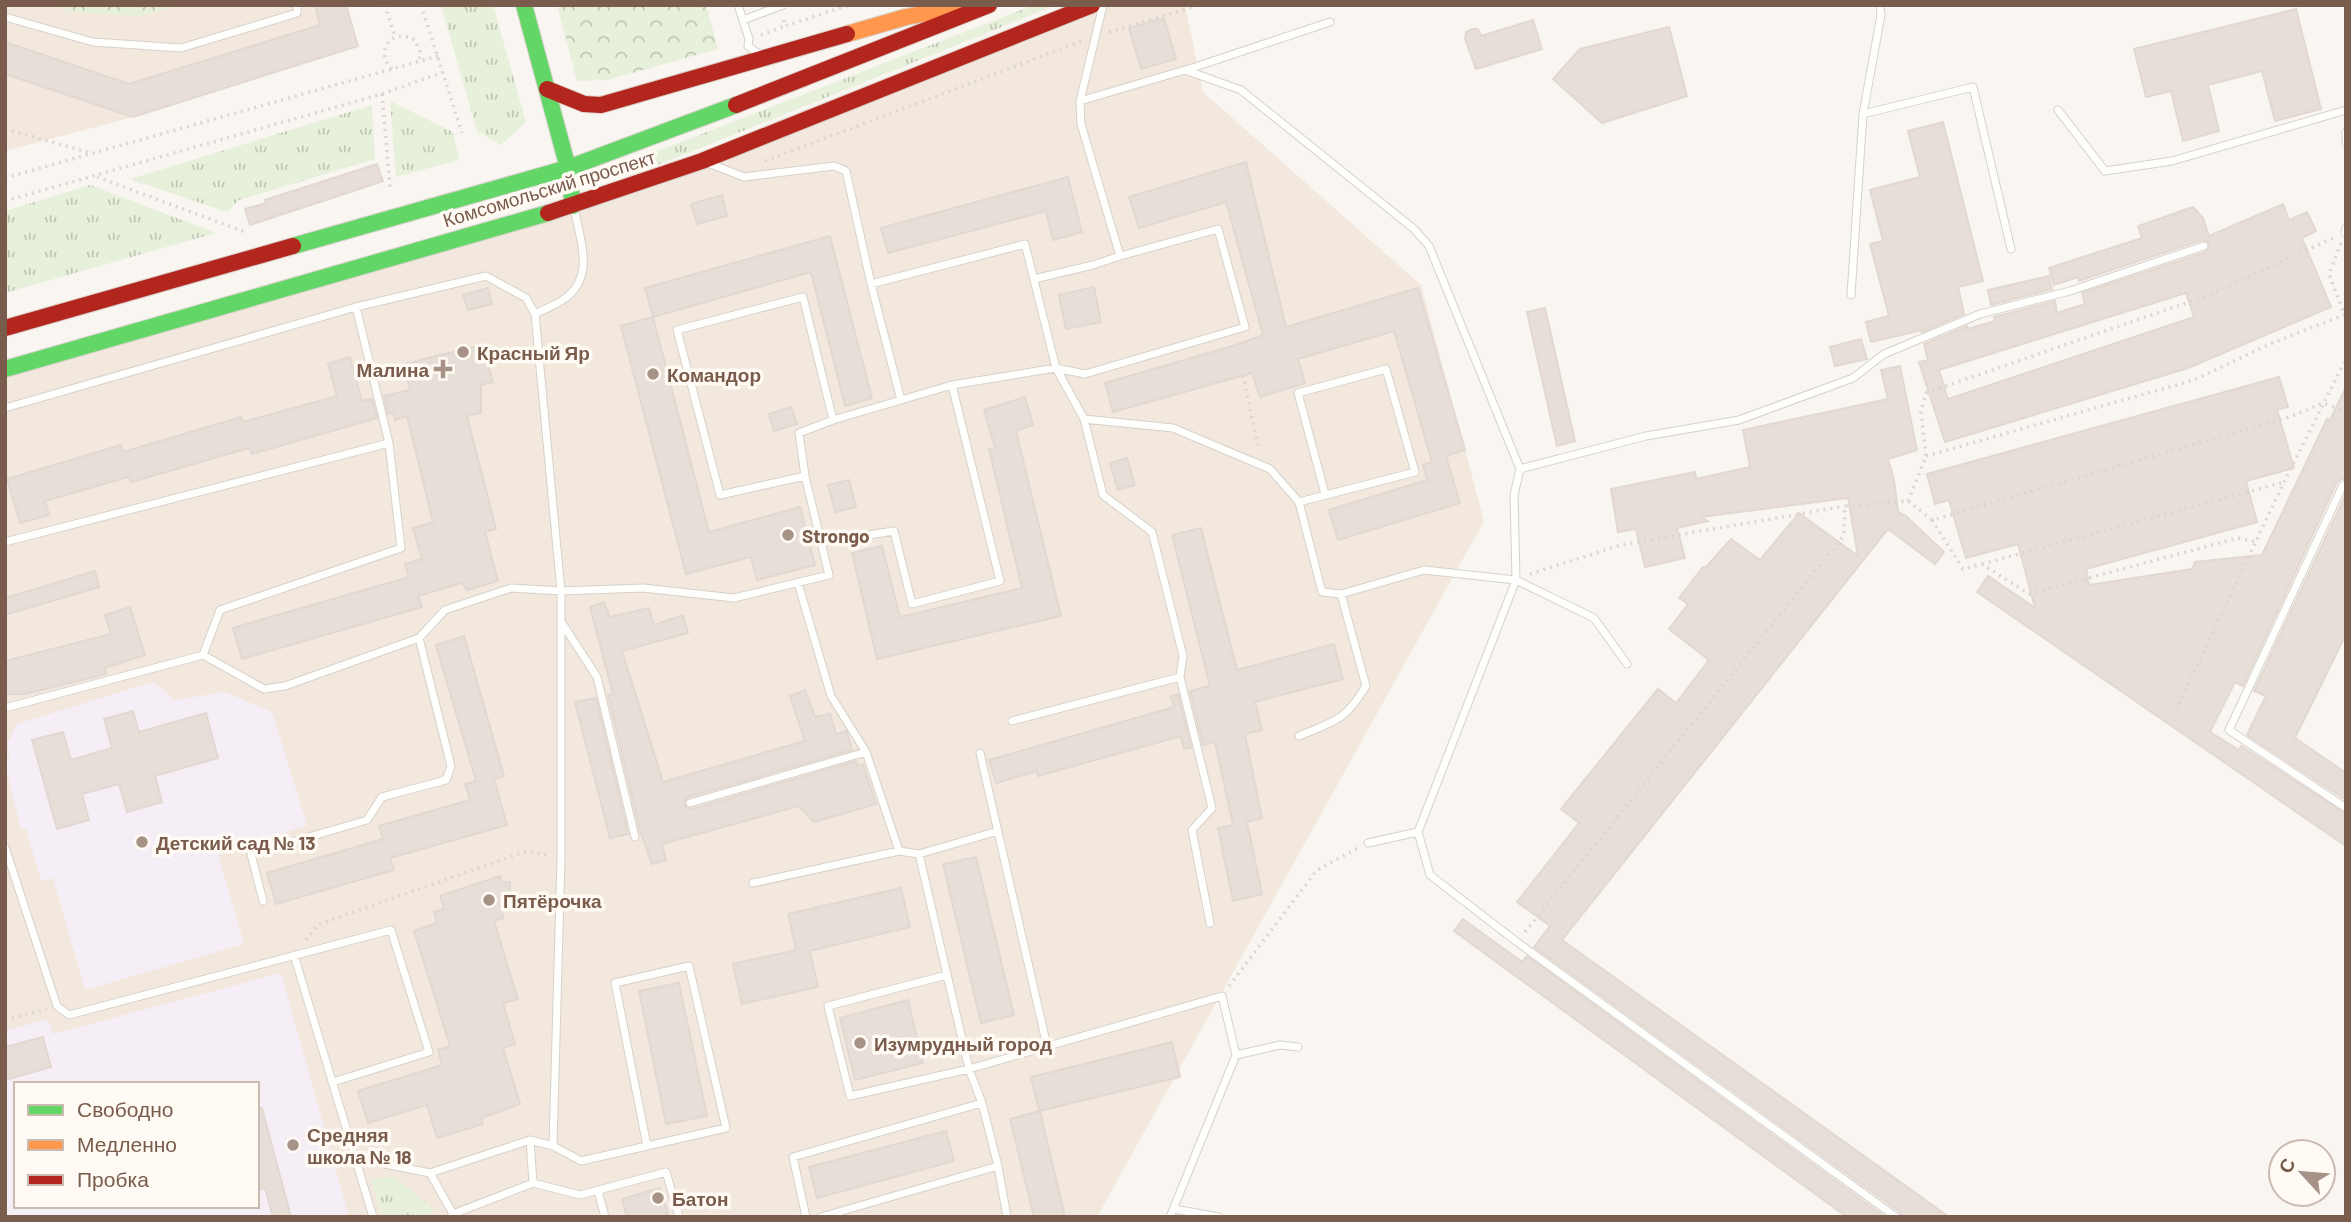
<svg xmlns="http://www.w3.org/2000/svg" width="2351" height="1222" font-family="Barlow,sans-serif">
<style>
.residential{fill:#f2e8de;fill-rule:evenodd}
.education{fill:#f6eef6;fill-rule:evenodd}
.grass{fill:url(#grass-tufts)}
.forest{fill:url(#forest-crowns)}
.building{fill:#e6ded7;stroke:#e2d8d2;stroke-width:2;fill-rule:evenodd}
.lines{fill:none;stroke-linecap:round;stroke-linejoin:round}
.lane-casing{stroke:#d7d1cb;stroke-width:9}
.fast-casing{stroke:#d9d2cb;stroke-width:18}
.slow-casing{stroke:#d9d2cb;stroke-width:18}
.jam-casing{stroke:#d9d2cb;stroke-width:18}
.path{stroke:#dcd5d0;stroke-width:3.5;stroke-dasharray:2 5;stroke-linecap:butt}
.lane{stroke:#fefefd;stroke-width:7}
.fast{stroke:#63d668;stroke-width:16}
.slow{stroke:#ff974d;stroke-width:16}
.jam{stroke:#b3261e;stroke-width:16}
.poi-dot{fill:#a69286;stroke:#fffaf3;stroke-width:2.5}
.labels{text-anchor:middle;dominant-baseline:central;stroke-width:7;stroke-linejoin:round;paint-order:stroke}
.street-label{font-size:19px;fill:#7a5c4d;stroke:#fffaf3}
.poi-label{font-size:19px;font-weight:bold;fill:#7a5c4d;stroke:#fffaf3;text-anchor:start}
</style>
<defs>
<pattern id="grass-tufts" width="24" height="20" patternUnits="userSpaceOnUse" patternTransform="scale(1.75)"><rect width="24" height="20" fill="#e7f0db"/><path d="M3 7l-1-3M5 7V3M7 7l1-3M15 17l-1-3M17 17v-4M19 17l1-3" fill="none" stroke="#c0c6b4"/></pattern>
<pattern id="forest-crowns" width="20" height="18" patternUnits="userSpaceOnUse" patternTransform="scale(1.75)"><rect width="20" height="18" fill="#e7f0db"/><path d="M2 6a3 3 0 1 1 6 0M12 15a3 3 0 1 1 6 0" fill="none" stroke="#c0c6b4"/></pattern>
</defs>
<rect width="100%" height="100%" fill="#f9f5f0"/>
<path class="residential" d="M5 5H346L358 46 133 117 5 151Z
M1092 5H1185L1203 92 1421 285 1484 521 1097 1217H5V369L573 206ZM16 1084H257V1206H16Z"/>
<path class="education" d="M153 682 175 700 225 692 272 712 307 825 218 854 244 944 85 990 53 878 41 881 26 829 21 830 5 763V757L10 756 7 744 17 724Z
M281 973 349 1217H5V1031L48 1019 53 1034ZM16 1084H257V1206H16Z"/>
<path class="grass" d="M441 5H493L526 122 501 145 477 131Z
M1034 5H1056L633 175 629 162Z
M390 101 453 132 459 160 396 177Z
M372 105 375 159 239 200 227 212 130 179Z
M90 185 216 233 8 292 5 282V211Z
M394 1177 434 1209 429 1217H383L371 1179Z"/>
<path class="forest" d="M53 5H184L141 16 72 12Z
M557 5H706L718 49 607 80 577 81Z"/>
<path class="building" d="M315 5H346L358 46 133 117 5 74V42L129 84 320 25Z
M2296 9 2321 109 2275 121 2262 71 2208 85 2219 131 2183 141 2171 91 2146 97 2134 49Z
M1164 18 1176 59 1141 69 1129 28Z
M1533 20 1542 49 1476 69 1465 39 1466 32 1472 29H1478L1481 36Z
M1669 27 1687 96 1602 123 1553 79 1580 49Z
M1943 122 1983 281 1958 287 1964 314 1922 332V330L1871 342 1866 322 1889 316 1870 244 1883 241 1870 190 1920 177 1908 131Z
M1246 162 1286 327 1418 288 1465 450 1446 456 1460 503 1338 540 1329 510 1427 480 1423 465 1432 462 1394 331 1298 359 1305 383 1260 397 1252 373 1113 412 1105 383 1236 345 1263 335 1226 202 1139 228 1129 197Z
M377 164 383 181 250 225 245 209 266 203 265 200Z
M1068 177 1082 232 1053 240 1046 211 888 253 881 228Z
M722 195 727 216 697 224 691 204Z
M2283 204 2289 220 2307 212 2316 231 2302 238 2331 307 2188 368 1945 442 1919 362 1928 360 1924 344 1967 326 1968 329 1995 321 1994 317 2055 301 2057 313 2085 304 2082 293 2206 252 2210 248 2208 242 2202 240 2079 281 2078 277 2054 285 2049 268 2142 238 2138 226 2193 207 2203 218 2209 236ZM2186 293 2194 317 1948 399 1939 370Z
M830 236 872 398 845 406 811 272 653 317 645 288Z
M2049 276 2052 289 1991 305 1988 290Z
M1094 287 1101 322 1066 329 1059 295Z
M488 288 492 304 468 310 463 295Z
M1545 308 1575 441 1557 446 1527 312Z
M653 317 709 532 800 507 815 565 757 580 751 557 686 574 621 326Z
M1861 339 1867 359 1835 366 1830 347Z
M482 345 493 382 481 385V413L467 416 496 529 485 532 498 581 467 590 462 583 418 596 422 607 242 659 233 628 409 577 405 564 422 559 413 528 433 522 407 416 395 420 393 413 388 414 384 396 410 390 404 364Z
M350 357 362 401 372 399 377 418 252 454 249 448 131 482 128 477 45 501 49 515 20 523 7 479 121 445 123 452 241 417 243 422 337 396 328 364Z
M1900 366 1917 450 1888 459 1894 480 1898 512 1906 516 1944 552 1935 564 1888 529 1562 940 1949 1217H1902L1900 1212 1534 947 1550 926 1517 902 1579 823 1561 809 1658 689 1676 703 1709 660 1669 629 1688 604 1679 598 1703 567 1705 568 1731 539 1760 560 1799 513 1858 556 1848 498 1701 517 1708 521 1677 528 1685 558 1645 567 1636 529 1618 532 1611 489 1695 472 1696 479 1750 467 1743 430 1888 399 1881 370Z
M2279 377 2288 407 2277 410 2294 468 2246 481 2257 522 2086 569 2089 585 2192 569 2195 562 2262 555 2327 419 2330 420 2346 387V479H2341L2337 482 2243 686 2235 682 2210 732 2239 750 2241 746 2346 814V846L1977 592 1988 576 2035 608 2018 544 1966 558 1949 500 1935 504 1927 474Z
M1025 397 1033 425 1016 431 1061 616 877 659 852 553 882 546 900 617 1022 588 989 449 995 448 984 410Z
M791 407 797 424 774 431 769 414Z
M1127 458 1135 485 1118 490 1110 463Z
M849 480 856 507 835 512 828 485Z
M2346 494V634L2295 738 2346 773V800L2247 735 2266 696 2254 691Z
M1201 528 1237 670 1334 644 1343 679 1255 702 1262 730 1245 734 1262 818 1247 822 1262 894 1233 901 1218 828 1233 825 1215 742 1203 745 1190 691 1210 686 1172 535Z
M95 571 99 587 5 615V598Z
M604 602 610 617 649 608 654 625 683 615 688 633 622 651 663 782 805 741 790 696 805 690 815 717 830 714 836 734 846 731 848 735 852 750 688 797 684 802 686 808 692 809 856 761 857 766 863 764 876 804 814 822 799 806 662 844 666 860 652 864 640 831 608 695 613 694 590 607Z
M130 607 145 655 105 668 106 674 25 694H5V661L111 634 105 615Z
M464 636 504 776 494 779 507 825 390 858 394 870 276 904 267 873 383 839 379 826 470 800 465 784 476 781 436 645Z
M1178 694 1191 748 1184 749 1181 736 1038 776 1037 771 996 783 989 760 1174 707 1171 696Z
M596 698 628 834 610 838 575 702Z
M133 711 139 732 206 713 218 758 155 776 162 802 127 812 119 784 82 794 89 820 57 829 32 740 63 732 71 760 112 748 104 719Z
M976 857 1014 1015 981 1023 943 864Z
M500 876 501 882H510L511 909H502L503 918 494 921 518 999 503 1003 515 1044 503 1048 520 1104 481 1118 483 1124 437 1138 427 1105 368 1123 358 1091 442 1065 438 1050 450 1046 414 931 437 923 434 912 444 909 440 896Z
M901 888 910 927 810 951 818 987 742 1004 733 964 796 950 788 914Z
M1463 919 1522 962 1527 956 1885 1217H1847L1454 931Z
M679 983 707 1116 666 1124 639 991Z
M908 1000 923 1063 855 1080 840 1018Z
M43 1037 51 1067 5 1080V1047Z
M1172 1042 1180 1077 1039 1111 1031 1077Z
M257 1108H262L291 1217H273L265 1188 257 1190Z
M1040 1111 1065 1217H1034L1010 1119Z
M946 1131 954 1161 817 1198 809 1167Z
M660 1188 669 1217H627L622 1199Z"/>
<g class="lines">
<g class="lane-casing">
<path id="lane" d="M738 5 749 39 748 46 760 55
M5 17 93 42 181 48 297 13V5
M743 20 783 5
M1186 70 1330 22
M1080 101 1185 70 1241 90 1414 229 1429 246 1520 469 1514 495 1516 580 1418 832 1368 843
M2058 110 2105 171 2172 161 2346 110
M1863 114 1973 87 2011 249
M2346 132V143
M708 163 744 177 834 166 846 171 871 284 901 400
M2345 233 2346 228
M1034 279 1093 265 1120 256 1081 124 1080 101 1103 5
M871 284 1025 244 1056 368 1084 419 1173 428 1270 469 1299 502 1322 592 1341 594 1424 570 1516 580 1594 618 1627 664
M1851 295 1863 114 1881 15 1880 5
M356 307 389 443
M5 408 356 307 486 276 526 298 535 314
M1084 419 1103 495 1152 532 1183 656 1180 677 1212 808 1192 830 1210 923
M1520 469 1646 436 1739 420 1853 378 1884 354 1980 314 2070 291 2204 246
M805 476 720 495 677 330 803 297 833 420
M2346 486 2343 485 2229 730 2346 808
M1299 502 1415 472 1386 369 1298 393 1325 494
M5 542 389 443 401 548 220 610 203 655
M823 542 894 531 912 604 1000 581 952 385
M798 583 831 696 866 752 899 851
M562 623 597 677 635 837
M5 708 203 655 264 689 285 686 419 638 445 610 511 588 561 591 643 588 734 598 829 575 805 476 799 433 833 420 952 385 1056 368 1085 374 1245 327 1218 229 1120 256
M1012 721 1180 677
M1299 736C1335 721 1345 721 1366 686L1341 594
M980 753 1047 1046
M690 803 866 752
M1418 832 1430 875 1517 942 1896 1217
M5 847 57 1006 69 1015 391 930 429 1052 333 1082
M919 854 969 1069 982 1103 998 1166 1007 1217
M753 883 899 851 919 854 998 831
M263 901 251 854 367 820 382 797 446 780 451 766 419 638
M294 955 373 1217
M947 975 828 1006 850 1096 969 1069 1222 996 1236 1055 1170 1217
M1236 1055 1280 1045 1298 1047
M553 1146 581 1161 726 1128 689 966 615 983 647 1146
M355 1158 430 1173 453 1214
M430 1173 530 1140
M533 1183 580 1195 666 1172 679 1217
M598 1191 605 1217
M1174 1209 1219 1217
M451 1217 453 1214 533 1183 530 1140 553 1146 561 858V591L535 314C544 309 556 305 564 299 596 277 580 239 574 208
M806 1217 793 1157 982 1103
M821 1217 998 1166"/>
</g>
<g class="fast-casing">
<path id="fast" d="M524 5 568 168 573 206
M293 246 568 168 736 105
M5 369 548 213"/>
</g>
<g class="slow-casing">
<path id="slow" d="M847 34 906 17 960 7"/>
</g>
<g class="jam-casing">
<path id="jam" d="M547 89 584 104 601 105 847 34
M736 105 989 5
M548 213 702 161 1092 5
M5 328 293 246"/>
</g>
<path class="path" d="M385 5 395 37
M421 5 462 133
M784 20 785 26 849 5
M1109 32 1199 5
M761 35 785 26
M392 69C373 50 393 27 415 40L421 54 419 60
M382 94 390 187
M5 129 91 153
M765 161 1082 41
M97 177 245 232
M5 178 438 56
M5 201 382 94 443 72
M2341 243 2329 274 2346 319
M1243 375 1259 451
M1926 456 2194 380 2272 343 2344 315
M1908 501 1926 456 1921 412 1926 393 2209 295 2335 237
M1932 520 1963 569 1982 564 2029 594 2238 538 2256 542
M1982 564 2284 482
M1530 574 1621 545 1845 506
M2176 710 2284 482 2346 359
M1525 932 1844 535 1845 506 1908 501 1932 520 2292 416 2323 403 2346 412
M306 940 317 925 527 851 551 856
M1229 986 1317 870 1358 848
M5 1020 47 1009"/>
<use href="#lane" class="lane"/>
<use href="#fast" class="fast"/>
<use href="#slow" class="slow"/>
<use href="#jam" class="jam"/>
</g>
<g class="poi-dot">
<circle cx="463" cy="352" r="7"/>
<path d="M439.5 358.5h7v7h7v7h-7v7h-7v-7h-7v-7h7z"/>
<circle cx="653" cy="374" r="7"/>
<circle cx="788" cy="535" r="7"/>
<circle cx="142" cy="842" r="7"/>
<circle cx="489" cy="900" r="7"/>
<circle cx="860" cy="1043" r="7"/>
<circle cx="293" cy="1145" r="7"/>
<circle cx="658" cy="1198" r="7"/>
</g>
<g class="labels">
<g class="street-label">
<text transform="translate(549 188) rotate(-17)">Комсомольский проспект</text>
</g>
<g class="poi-label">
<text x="477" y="352">Красный Яр</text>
<text x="429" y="369" text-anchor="end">Малина</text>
<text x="667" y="374">Командор</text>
<text x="802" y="535">Strongo</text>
<text x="156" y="842">Детский сад № 13</text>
<text x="503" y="900">Пятёрочка</text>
<text x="874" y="1043">Изумрудный город</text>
<text x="307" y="1134">Средняя<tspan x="307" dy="22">школа № 18</tspan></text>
<text x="672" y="1198">Батон</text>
</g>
</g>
<rect width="2351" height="1222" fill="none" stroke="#7a5c4d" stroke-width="14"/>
<rect x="14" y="1082" width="245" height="126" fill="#fffaf3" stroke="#cabbb1" stroke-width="2"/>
<rect x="28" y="1105" width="35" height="10" fill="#63d668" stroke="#cabbb1" stroke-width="2"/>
<text x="77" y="1117" font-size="21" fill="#7a5c4d">Свободно</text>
<rect x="28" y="1140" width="35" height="10" fill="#ff974d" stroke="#cabbb1" stroke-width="2"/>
<text x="77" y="1152" font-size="21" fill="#7a5c4d">Медленно</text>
<rect x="28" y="1175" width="35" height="10" fill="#b3261e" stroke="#cabbb1" stroke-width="2"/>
<text x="77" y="1187" font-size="21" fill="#7a5c4d">Пробка</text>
<g transform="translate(2302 1173) rotate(296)"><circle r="33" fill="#fffaf3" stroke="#cabbb1" stroke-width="2"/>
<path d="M0-5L12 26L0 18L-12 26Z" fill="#a69286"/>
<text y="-10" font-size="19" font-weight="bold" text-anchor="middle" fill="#7a5c4d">С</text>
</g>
</svg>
